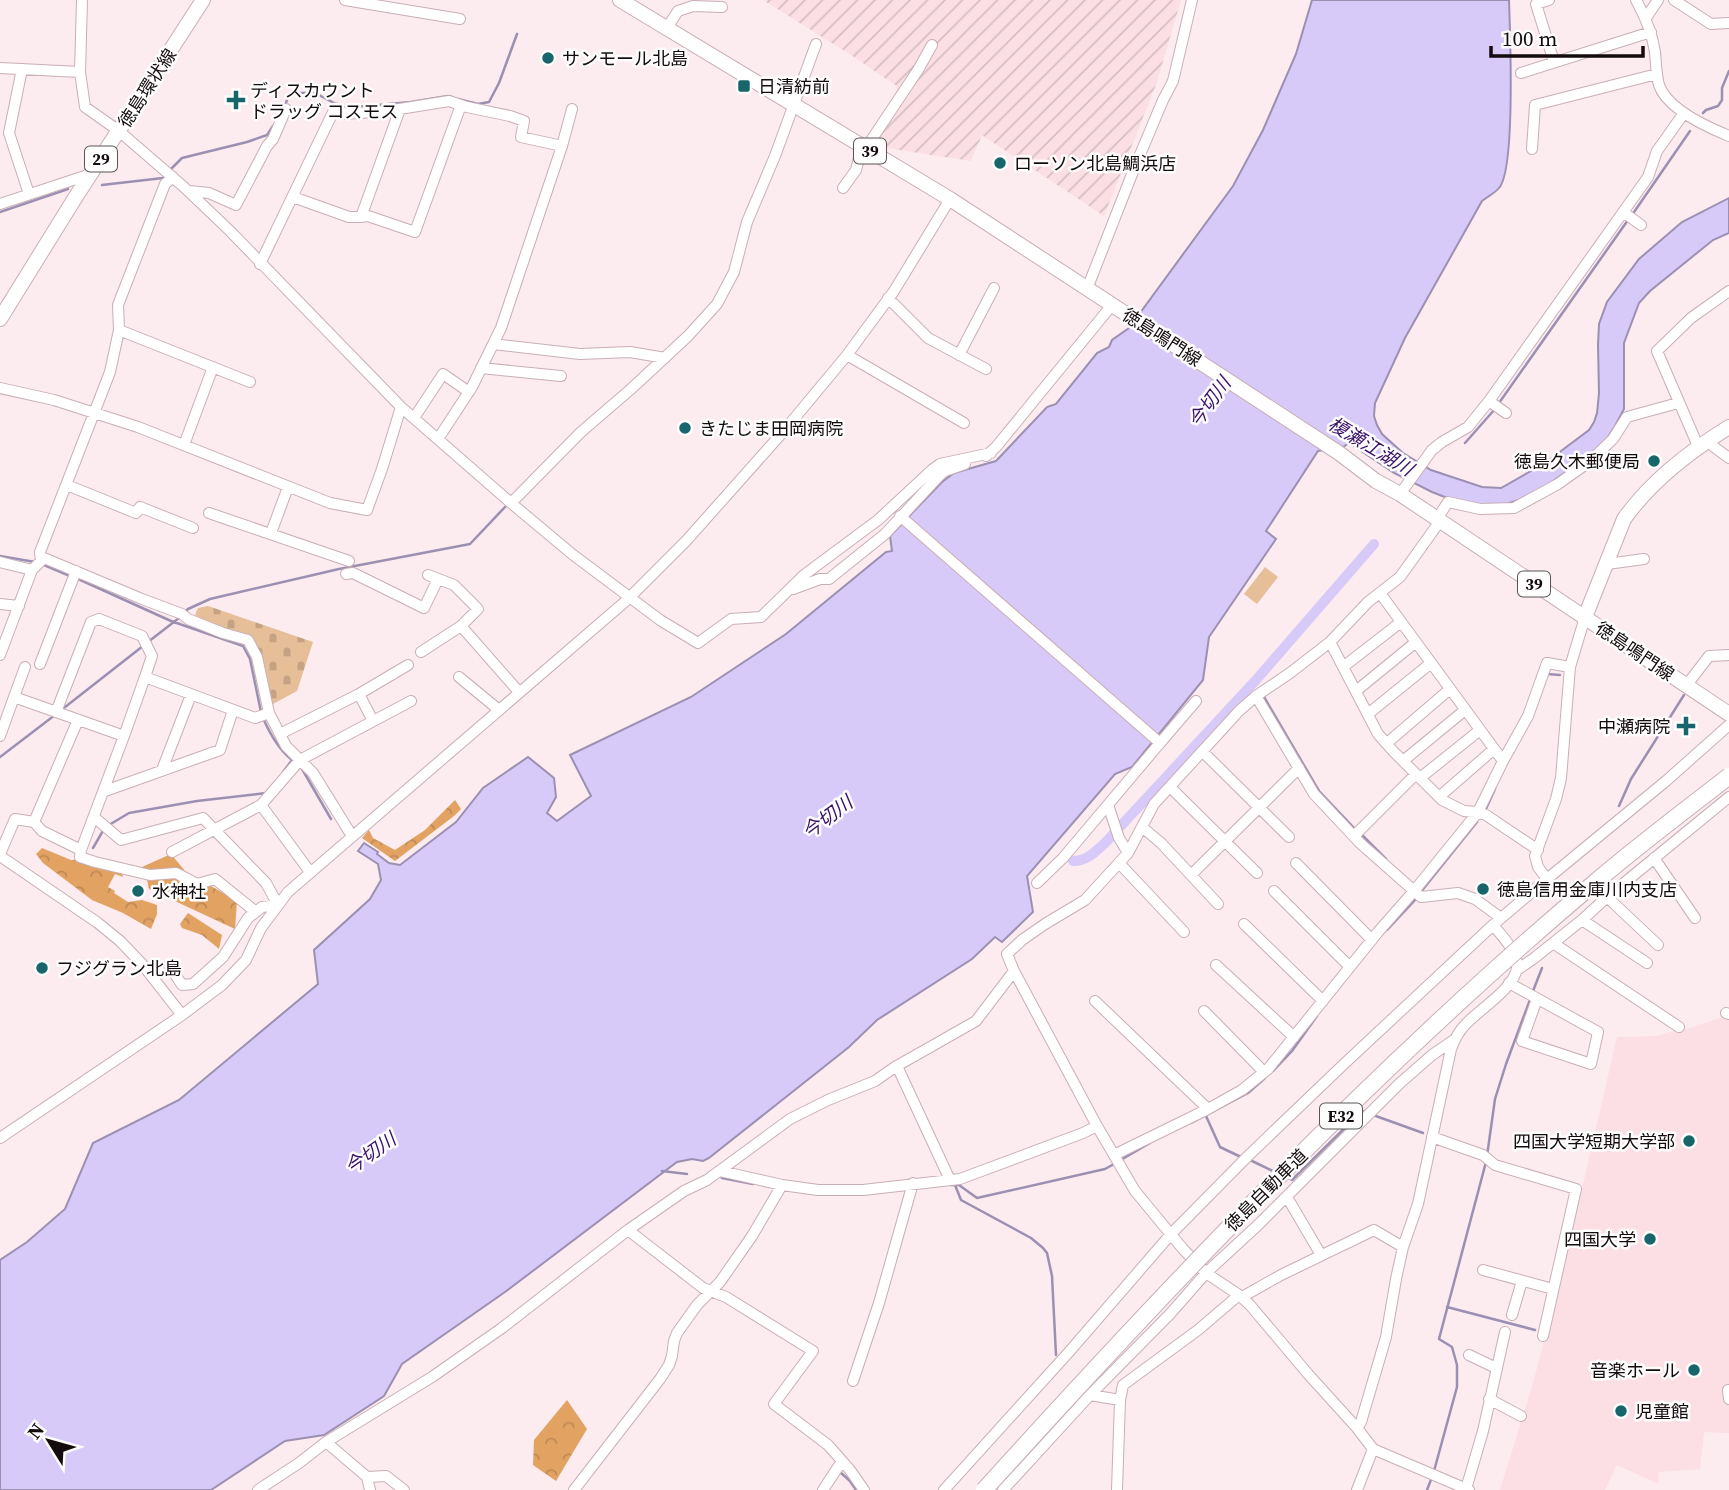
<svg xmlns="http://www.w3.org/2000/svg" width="1729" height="1490" font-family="'Source Serif 4','Noto Sans JP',serif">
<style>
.built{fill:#fbdfe5}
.industrial{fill:url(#industrial-furrows)}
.grass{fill:#e6be98}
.forest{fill:url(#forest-crowns)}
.cemetery{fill:url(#cemetery-stones)}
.water{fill:#d7c9f8;stroke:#9c90b2;stroke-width:2}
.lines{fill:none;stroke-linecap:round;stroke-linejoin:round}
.stream{stroke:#9c90b2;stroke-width:2.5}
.canal{stroke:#d7c9f8;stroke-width:10}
.minor-casing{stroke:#c9afb5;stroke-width:12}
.major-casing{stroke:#c9afb5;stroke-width:16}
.minor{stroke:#fff;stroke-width:10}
.major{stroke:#fff;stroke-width:14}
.highway-bridge-casing{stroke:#c9afb5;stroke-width:18;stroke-linecap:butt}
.highway-bridge{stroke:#fff;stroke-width:16}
.poi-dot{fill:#18666c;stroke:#fdfdfd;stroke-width:2.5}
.labels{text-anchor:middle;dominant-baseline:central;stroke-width:5;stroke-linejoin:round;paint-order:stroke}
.shield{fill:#fdfdfd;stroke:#5a5455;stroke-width:2}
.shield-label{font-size:16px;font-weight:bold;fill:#140b0d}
.poi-label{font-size:18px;fill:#140b0d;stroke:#fdfdfd;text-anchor:start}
.street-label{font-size:18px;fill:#140b0d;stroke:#fdfdfd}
.water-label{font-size:19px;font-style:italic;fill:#3a116a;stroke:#fdfdfd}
</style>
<defs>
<pattern id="industrial-furrows" width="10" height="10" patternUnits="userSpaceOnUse" patternTransform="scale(1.75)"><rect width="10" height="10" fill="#fbdfe5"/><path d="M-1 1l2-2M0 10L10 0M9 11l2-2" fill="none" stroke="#d6bec3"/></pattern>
<pattern id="forest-crowns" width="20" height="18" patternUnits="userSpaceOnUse" patternTransform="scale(1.75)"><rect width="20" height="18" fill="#e1a262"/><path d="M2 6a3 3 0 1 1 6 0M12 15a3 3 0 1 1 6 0" fill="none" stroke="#c08a54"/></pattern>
<pattern id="cemetery-stones" width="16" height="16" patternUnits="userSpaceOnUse" patternTransform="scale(1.75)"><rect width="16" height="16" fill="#e6be98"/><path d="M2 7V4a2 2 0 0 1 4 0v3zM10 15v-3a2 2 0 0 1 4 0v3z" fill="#c4a282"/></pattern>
</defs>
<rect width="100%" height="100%" fill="#fcebef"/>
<path class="built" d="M1727 1016 1729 1017V1433L1704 1432 1700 1469 1658 1472 1659 1484 1617 1465 1605 1490H1500L1533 1383 1559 1285 1581 1193 1617 1037 1657 1036 1677 1030 1681 1031Z"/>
<path class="industrial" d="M763 0H1181L1157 82 1104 216 982 135 971 161 873 146 898 87 851 55Z"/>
<path class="grass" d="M1265 567 1278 577 1257 604 1244 594Z"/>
<path class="forest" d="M455 800 461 809 454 816 395 861 362 838 369 830 373 838 395 850 425 830Z
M42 848 71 860H78L122 873 123 877 115 874 108 887 115 891 114 893 128 902 142 900 157 905V914L151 929 123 913 92 900 43 863 36 854Z
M171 854 185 871 237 901 235 929 149 889 147 880 133 871Z
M188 913 222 935 219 949 202 935 182 928 180 924Z
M567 1400 587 1429 556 1481 533 1465 534 1440Z"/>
<path class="cemetery" d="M208 606 313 642 297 691 273 704 252 638 241 632 219 628 195 615 198 608Z"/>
<path class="water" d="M1312 0H1509C1510 31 1516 169 1499 188 1495 193 1487 197 1482 201L1405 338 1375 403 1374 416 1377 425 1382 434 1403 453 1431 470 1482 487 1501 488 1545 463 1589 430 1594 422 1597 413 1599 393 1598 345 1599 324 1607 302 1639 259 1682 222 1729 198V233L1713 240 1650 291 1639 303 1624 343V409L1615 426 1603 445 1549 484 1525 498 1500 506 1466 503 1450 499 1432 492 1394 473 1349 443 1343 447 1318 451 1266 531 1276 539 1209 637 1203 680 1132 767 1115 774 1027 876 1033 912 1002 942 995 937 972 959 877 1020 849 1047 709 1158 703 1161 692 1159 677 1162 505 1292 402 1364 384 1396 324 1435 285 1441 211 1490H0V1260L27 1242 65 1209 93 1143 179 1100 318 984 314 950 370 899 381 880 378 864 358 851 364 843 378 852 377 854 389 863 400 865 456 822 483 788 528 757 554 778 556 797 547 813 557 821 591 796 570 755 691 697 786 634 886 552 892 551 890 536 942 482 954 473 996 461 1047 407 1056 404 1097 353 1109 347 1112 340 1129 328 1233 186 1263 130 1296 54Z"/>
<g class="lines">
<path class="stream" d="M458 99 478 104 489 102 499 83 517 34
M285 105 290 93H315L338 105
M344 108 411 102 448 96 452 97
M1703 113 1706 110 1718 106 1722 100V88L1729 71
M170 170 182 158 247 142 267 135 273 126
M102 185 163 178 166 175
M0 212 68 189
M1632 215 1690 131
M1499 403 1628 220
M1465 443 1495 409
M0 556 35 562
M44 565 70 576
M76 578 171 621 243 646 250 659 261 712
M184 613 188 609 210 599 339 569 470 544 505 507
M148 642 179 618
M1547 674 1560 675
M1256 680 1257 684
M1264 697 1319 791 1356 830
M60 711 143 646
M263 718C270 734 278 749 292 760L283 772
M0 757 55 715
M302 769 331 819
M1619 806 1631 779 1684 695
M1485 811 1495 789
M109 825 129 813 197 801 266 793
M1361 834 1386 859
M93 848 104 829
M1420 893 1477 822
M1387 930 1416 899
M1533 991 1542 968
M1273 1071 1292 1051 1317 1016
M1373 1115 1423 1133
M1206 1116 1220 1147 1243 1158
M1191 1123 1248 1093 1265 1078
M1487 1156 1495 1099 1506 1064 1531 997
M1250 1160 1275 1172
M1119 1161 1150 1143
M662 1171 687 1174
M722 1178 753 1184
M1288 1178 1292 1180 1362 1111 1367 1113
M951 1185H959L977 1198 1105 1169 1114 1164
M955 1185 961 1200 1031 1238 1043 1248 1047 1253 1052 1276 1056 1355
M1447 1307 1535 1330
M1434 1471 1457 1387V1365L1452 1347 1439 1339 1486 1162
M840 1472 850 1481 856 1490
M1427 1490 1432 1477"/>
<path class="canal" d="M1073 861C1087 861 1095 852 1105 843L1256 680 1374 544"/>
<g class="minor-casing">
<path id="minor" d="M82 0 80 72 85 107 119 131 185 188 230 231 401 407 511 503 572 554 660 620 698 643 731 619 761 617 804 575 878 520 933 469 940 464 991 453
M345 0 460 19
M1549 0 1536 4 1554 62
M1636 0C1645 16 1652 33 1655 52 1656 62 1656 74 1659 85 1667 109 1707 127 1729 136
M1674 0 1711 24 1729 23
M1646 18 1658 0
M667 28 678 11 693 6 722 7
M0 68 80 72
M22 69 9 133 29 194
M1521 73 1651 32
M400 109 361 217 368 216 415 232 461 105
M866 148 918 70 932 45
M1532 149 1535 105 1657 74
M843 188 856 170 862 146
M189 191 209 193 236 205 267 146 273 139 286 109
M293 197 349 217H361
M0 204 91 174
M1623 212 1641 225
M260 264 335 108 345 114 387 111 449 101 467 107 510 116 524 121 521 137 562 146
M1087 289 1134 169 1163 100 1173 81 1192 0
M888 298 928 338 986 369
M119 330 250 382
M493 344 580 354 630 352 665 358
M847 355 964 423
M959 355 994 288
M481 368 561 376
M0 388 54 400 138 427 330 503 367 510 382 469 401 407
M1489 401 1506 413
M414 418 443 374 469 392
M438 439 472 387 501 328 562 146 572 109
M1708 440 1714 447 1729 458
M184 445 213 367
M1698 446 1657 351 1691 318 1729 291
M986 456 996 447 1112 305
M67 485 136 513 140 507 193 528
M1400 494 1432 450 1442 442 1468 427 1489 401 1648 177 1657 151 1684 113
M511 503 581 432 631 389 688 336 717 304 734 272 747 222 775 156 816 44
M209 513 349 561
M900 516 1160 743 1063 858 1037 883
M1437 519 1448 502 1480 509 1514 508 1558 484 1589 462 1613 439 1627 417 1678 403
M271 533 288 487
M41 561 40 552 110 372 119 330 118 305 165 184 173 177
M0 562 32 570 44 558 142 599 182 614 188 619 223 633 248 640 257 657 269 713 286 746 313 773 352 836
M1607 564 1644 559
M346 574 353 573 424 608 438 579
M428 575 454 585 478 609 461 626 519 692
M793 589 820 579H829L885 534 939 476 945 471 965 464
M1380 593 1503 761
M0 604 19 606
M1330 642 1378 734 1393 751 1442 800 1464 811 1478 812 1486 815 1538 850
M421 652 461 626
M0 655 32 570
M40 664 76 571
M1343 667 1401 622
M459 677 499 710
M1686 686 1709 656 1729 655
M1356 691 1416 642
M359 694 373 721
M1256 696 1314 794 1360 843 1421 897 1458 893 1475 899 1501 918
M14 697 25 667
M56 712 91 622 99 619 142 636 152 656 145 677
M1368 714 1431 663
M280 734 359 694 408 665
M0 736 14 697 124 736 145 677 255 718 269 713
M1160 743 1196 701
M1387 743 1450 689
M1203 752 1289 837
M1403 761 1465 710
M162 770 191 695
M1420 778 1480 730
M1170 787 1257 873
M105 791 220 750 233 710
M1439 797 1494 749
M261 805 300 760 411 701
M1108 805 1119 838 1128 853
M94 817 121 840 203 818 266 883 278 905 262 907 248 918 223 957 193 984 182 985 169 965
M34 822 78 720
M1142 827 1161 843 1218 904
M1354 836 1416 774
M81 850 80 857 95 862 150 875 176 873 197 884 215 879 256 912
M172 852 261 805 310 872
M0 854 15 819 34 822 42 831 81 850 124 736
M0 856 98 923 120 941 142 964 182 1015
M1654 858 1695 918
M1119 863 1184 932
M1296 863 1372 940
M1191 875 1299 768
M1547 879 1666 781 1729 725
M1274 891 1350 967
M1607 897 1658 945
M1582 920 1647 963
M1244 924 1323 1001
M1553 943 1679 1027
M1216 965 1294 1037
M1517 970 1533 959 1582 920 1607 897 1729 797
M1014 971 1007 954 1022 940 1045 924 1085 900 1128 853 1154 804 1239 711 1256 696 1290 673 1330 642 1368 602 1400 577 1440 521
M1509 983 1598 1032 1591 1064 1522 1041 1537 999
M1095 1001 1208 1109
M1204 1011 1264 1072
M1726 1013 1729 1014
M897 1066 950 1180
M1432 1137 1483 1155 1495 1165 1576 1189 1543 1336
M0 1138 182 1015 222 985 246 960 261 928 288 892 627 600 686 541 783 432 847 355 894 291 950 199
M1114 1155 1208 1109 1242 1090 1268 1069 1378 932 1414 891 1478 812 1503 761 1528 716 1547 663 1570 667
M720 1171 782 1185 818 1190H863L960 1179 1083 1133 1097 1126
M1287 1197 1321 1255
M628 1230 703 1288 726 1297 813 1351 774 1404 828 1445 850 1470 864 1490
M1483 1270 1553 1289
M1242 1297 1281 1275 1374 1230 1403 1247
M1512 1315 1522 1281
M1469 1355 1496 1368
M853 1381 879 1303 913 1183
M1728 1390 1729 1399
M1090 1395 1120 1400
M1489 1399 1521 1416
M1357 1428 1373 1449 1469 1490
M326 1442 367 1477 370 1490
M367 1477 386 1476 404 1490
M1466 1489 1483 1431 1505 1332
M258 1490 299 1463 326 1442 432 1377 502 1328 628 1230 684 1191 707 1180 790 1119 828 1100 875 1081 895 1067 976 1021 1014 971 1097 1126 1135 1191 1183 1249 1206 1273 1239 1295 1250 1305 1308 1374 1357 1428 1361 1422 1386 1337 1396 1279 1403 1247 1418 1204 1451 1049C1454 1041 1458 1032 1465 1025 1478 1010 1514 989 1517 968 1519 953 1502 936 1493 925L1547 879 1538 867 1535 856 1556 799 1561 778 1570 667 1585 617
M574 1490 660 1379 669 1365 672 1356 674 1341 677 1333 697 1305 720 1282 752 1236 782 1185
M823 1490 842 1461
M944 1490 1069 1352 1171 1234 1248 1156 1344 1064 1493 925
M1003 1490 1090 1395 1170 1314 1206 1273 1259 1224 1399 1084 1432 1055 1454 1040
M1117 1490 1120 1400 1123 1385 1198 1330 1239 1295
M1357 1490 1373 1449"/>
</g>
<g class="major-casing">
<path id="major" d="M620 0 950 199 1339 453 1376 481 1400 494 1729 714
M0 319 75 198 203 0
M1585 617 1624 519C1651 481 1690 451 1729 427"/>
</g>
<use href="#minor" class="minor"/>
<use href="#major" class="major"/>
<g class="highway-bridge-casing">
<path id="highway-bridge" d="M984 1490C1176 1278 1373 1070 1592 885 1636 847 1683 812 1729 776"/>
</g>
<use href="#highway-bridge" class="highway-bridge"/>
</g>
<g class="poi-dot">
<circle cx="548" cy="58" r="7"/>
<rect x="737" y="79" width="14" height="14" rx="3.5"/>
<path d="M232.5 89.5h7v7h7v7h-7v7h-7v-7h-7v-7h7z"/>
<circle cx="1000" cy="163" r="7"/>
<circle cx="685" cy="428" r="7"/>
<circle cx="1654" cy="461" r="7"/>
<path d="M1682.5 715.5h7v7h7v7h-7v7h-7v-7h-7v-7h7z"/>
<circle cx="1483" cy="889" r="7"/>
<circle cx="138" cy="891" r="7"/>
<circle cx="42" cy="968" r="7"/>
<circle cx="1689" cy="1141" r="7"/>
<circle cx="1650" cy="1239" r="7"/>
<circle cx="1694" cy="1370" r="7"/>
<circle cx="1621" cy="1411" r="7"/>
</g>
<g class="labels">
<g class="shield">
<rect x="854" y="138.5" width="32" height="25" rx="5"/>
<rect x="85" y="146.5" width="32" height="25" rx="5"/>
<rect x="1518" y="571.5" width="32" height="25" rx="5"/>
<rect x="1320" y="1103.5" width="42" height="25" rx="5"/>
</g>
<g class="shield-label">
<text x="870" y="151">39</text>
<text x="101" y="159">29</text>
<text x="1534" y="584">39</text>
<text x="1341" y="1116">E32</text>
</g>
<g class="poi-label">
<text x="562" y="58">サンモール北島</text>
<text x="758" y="86">日清紡前</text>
<text x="250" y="90">ディスカウント<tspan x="250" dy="21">ドラッグ コスモス</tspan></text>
<text x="1014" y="163">ローソン北島鯛浜店</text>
<text x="699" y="428">きたじま田岡病院</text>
<text x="1640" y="461" text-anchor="end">徳島久木郵便局</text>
<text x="1670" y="726" text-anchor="end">中瀬病院</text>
<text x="1497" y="889">徳島信用金庫川内支店</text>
<text x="152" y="891">水神社</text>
<text x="56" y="968">フジグラン北島</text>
<text x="1675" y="1141" text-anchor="end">四国大学短期大学部</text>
<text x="1636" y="1239" text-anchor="end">四国大学</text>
<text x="1680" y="1370" text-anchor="end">音楽ホール</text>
<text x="1635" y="1411">児童館</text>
</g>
<g class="street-label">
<text transform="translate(147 88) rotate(-57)">徳島環状線</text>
<text transform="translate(1162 337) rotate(33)">徳島鳴門線</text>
<text transform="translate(1635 651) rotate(34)">徳島鳴門線</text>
<text transform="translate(1266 1190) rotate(-45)">徳島自動車道</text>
</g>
<g class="water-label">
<text transform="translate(1209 402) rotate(-54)">今切川</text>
<text transform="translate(1371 446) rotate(31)">榎瀬江湖川</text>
<text transform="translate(827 817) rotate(-37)">今切川</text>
<text transform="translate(370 1153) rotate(-35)">今切川</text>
</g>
</g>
<g transform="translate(49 1441) rotate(307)" stroke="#fdfdfd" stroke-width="5" paint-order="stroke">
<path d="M0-5L12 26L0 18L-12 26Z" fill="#140b0d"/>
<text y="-10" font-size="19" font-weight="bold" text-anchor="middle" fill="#140b0d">N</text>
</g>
<path d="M1491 46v10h152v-10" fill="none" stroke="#140b0d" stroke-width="3.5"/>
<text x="1502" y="46" font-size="21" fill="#140b0d" stroke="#fdfdfd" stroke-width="5" paint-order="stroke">100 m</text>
</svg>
